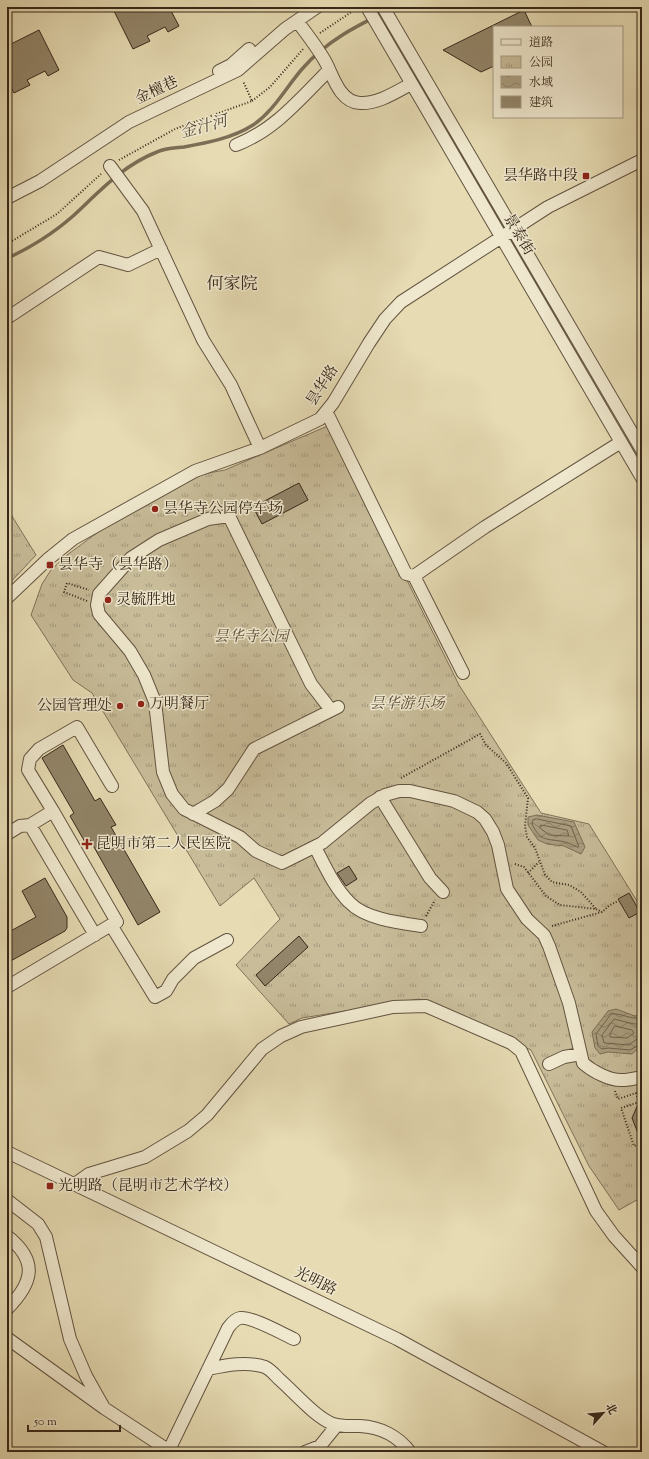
<svg xmlns="http://www.w3.org/2000/svg" width="649" height="1459" font-family="'Sorts Mill Goudy','Noto Serif SC',serif">
<style>
.park{fill:url(#park-tufts);stroke:#807259}
.water{fill:url(#water-waves);stroke:#7c6e56}
.lines{fill:none;stroke-linecap:round;stroke-linejoin:round}
.shore{stroke:#70624c;stroke-width:1}
.stream{stroke:#7c6e56;stroke-width:3.5}
.building{fill:#928569;stroke:#372719}
.minor-casing{stroke:#635440;stroke-width:14}
.path{stroke:#372719;stroke-width:2;stroke-dasharray:1 2;stroke-linecap:butt}
.minor{stroke:#efe8ce;stroke-width:12}
.poi-dot{fill:#8f2418;stroke:#efe8ce;stroke-width:1.5}
.labels{text-anchor:middle;dominant-baseline:central;stroke-width:3;stroke-linejoin:round;paint-order:stroke}
.street-label{font-size:15px;fill:#372719;stroke:#efe8ce}
.poi-label{font-size:15px;fill:#372719;stroke:#efe8ce;text-anchor:start}
.park-label{font-size:15px;font-style:italic;fill:#5b4c39;stroke:#efe8ce}
.water-label{font-size:16px;font-style:italic;fill:#5a4b38;stroke:#efe8ce}
.quarter-label{font-size:17px;fill:#372719;stroke:#efe8ce}
</style>
<defs>
<pattern id="park-tufts" width="24" height="20" patternUnits="userSpaceOnUse"><rect width="24" height="20" fill="#c8bc99"/><path d="M3 7l-1-3M5 7V3M7 7l1-3M15 17l-1-3M17 17v-4M19 17l1-3" fill="none" stroke="#a3997c"/></pattern>
<pattern id="water-waves" width="16" height="10" patternUnits="userSpaceOnUse"><rect width="16" height="10" fill="#aa9e7f"/><path d="M0 5q4-4 8 0t8 0" fill="none" stroke="#8b8167"/></pattern>
</defs>
<rect width="100%" height="100%" fill="#e6dbb3"/>
<filter id="stains"><feTurbulence type="fractalNoise" baseFrequency=".005" numOctaves="4"/><feColorMatrix values="0 0 0 0 .2 0 0 0 0 .09 0 0 0 0 .02 0 0 0 .5 -.17"/></filter>
<radialGradient id="worn" r=".72"><stop offset=".6" stop-color="#630" stop-opacity="0"/><stop offset="1" stop-color="#630" stop-opacity=".3"/></radialGradient>
<path class="park" d="M330 425 459 685 541 813 589 824 642 909V1197L619 1210 589 1166 531 1050 419 999 302 1018 289 1024 236 965 280 919 254 878 220 906 92 693 73 680 31 615 42 584 51 570 67 555 101 530 203 474 225 470Z
M7 508 36 555 7 586Z"/>
<path class="water" d="M537 815 574 822 585 847 581 854 564 846 547 844 538 840 528 825V817Z
M616 1009 635 1016 642 1014V1045L632 1054 608 1052 600 1054 595 1048 592 1032 608 1011Z"/>
<g class="lines">
<path class="shore" d="M537 819 571 826 579 847H577C573 845 569 843 565 842 548 838 541 843 532 824L533 820Z
M541 825 567 830 569 836 549 835 540 828Z
M642 1018C631 1020 622 1013 611 1014L596 1034 598 1046 602 1049 608 1048 630 1050 642 1043
M642 1024H634L614 1019 602 1035 604 1043 629 1045 637 1039 642 1038
M615 1026 632 1030 634 1033 627 1038 610 1037V1034Z"/>
<path class="stream" d="M7 258C29 249 55 232 73 216 99 192 123 165 157 152 165 148 175 148 184 147 206 143 233 138 253 125 274 111 286 87 303 68 328 39 361 24 395 7"/>
</g>
<path class="building" d="M112 7H169L179 26 168 32 165 27 147 36 150 41 133 49Z
M524 10 532 27H494V66L481 72 443 50Z
M39 30 59 70 48 76 45 71 27 80 30 85 14 93 7 80V46Z
M299 483 308 500 262 524 253 507Z
M63 745 95 801 100 798 116 825 111 827 160 912 138 925 90 840 85 842 70 816 74 813 42 758Z
M349 866 357 879 346 886 337 873Z
M45 878 67 917V928L65 931 7 963V933L36 917 22 891Z
M629 893 640 912 629 918 618 899Z
M299 936 308 947 265 986 256 975Z
M642 1095V1141H641L632 1118Z"/>
<g class="lines">
<g class="minor-casing">
<path id="minor" d="M367 7 642 478
M383 7 642 450
M297 21C307 34 317 47 325 61 333 75 339 102 360 103 378 104 396 92 411 84
M219 71 231 65 249 49
M236 145C275 130 300 99 329 70
M110 166 143 211 203 340 231 385 260 448
M7 198 40 181 129 122 238 70 285 29 317 7
M7 318 99 257 128 265 161 249
M327 413 406 574 414 576 463 673
M414 576 485 527 621 442
M7 598 47 560 73 539 195 471 260 448 320 419 333 403 369 343 385 319 401 302 548 207 642 160
M331 710 311 684 229 516 208 519 159 540 131 558 99 594 97 605 99 614 130 651 144 675 155 702 163 772 172 794 184 809 240 837 256 851 282 863 322 843 371 803 385 795 399 791H410L454 801 477 812 485 819 493 832 498 845 507 889 527 919 544 935 549 946 569 1003 583 1063C592 1071 610 1081 623 1080 629 1080 636 1078 642 1077
M380 797 430 878 443 892
M53 811 28 770 30 759 39 749 77 727 112 786
M193 814 215 801 228 789 254 749 338 707
M7 834 20 826 30 825
M315 847C325 866 334 887 349 902 365 919 399 923 421 926
M95 935 30 825 53 811 117 922 111 925
M7 987 111 925 155 997 166 991 173 979 194 958 227 940
M549 1064 564 1057 581 1054
M7 1152 397 1339 603 1452
M75 1184 89 1174 145 1157 188 1131 207 1115 262 1049 281 1036 301 1027 393 1007 426 1006 511 1043 521 1051 596 1211 614 1236 642 1267
M7 1200 38 1224 46 1237 70 1339 86 1376 104 1408
M7 1236C39 1261 33 1283 7 1309
M7 1338 104 1408 171 1452
M208 1369C227 1365 246 1361 265 1367 270 1369 275 1375 279 1379 294 1392 315 1417 333 1424 342 1427 351 1426 360 1426 380 1427 398 1436 410 1452
M169 1450 228 1328C231 1324 235 1319 240 1318 251 1316 283 1334 294 1339
M305 1452 320 1446 337 1425"/>
</g>
<path class="path" d="M320 33 356 9
M252 101 270 87 304 48
M119 160 175 129 252 101 243 81
M7 244 57 214 101 174
M87 601 64 592 67 583 89 590
M401 778 480 734 486 745 506 763 528 798 525 826 527 837 535 848 545 875 552 882 569 885 581 892 596 909
M515 864 524 867 546 896 560 905 596 909 602 912
M528 873 539 862
M426 916 435 900
M552 926 602 912 610 905 618 901
M615 1091 618 1099 642 1091
M636 1093 639 1102
M642 1101 621 1108 634 1146 642 1143"/>
<use href="#minor" class="minor"/>
</g>
<g class="poi-dot">
<rect x="582" y="172" width="8" height="8" rx="2"/>
<circle cx="155" cy="509" r="4"/>
<rect x="46" y="561" width="8" height="8" rx="2"/>
<circle cx="108" cy="600" r="4"/>
<circle cx="141" cy="704" r="4"/>
<circle cx="120" cy="706" r="4"/>
<path d="M85 838h4v4h4v4h-4v4h-4v-4h-4v-4h4z"/>
<rect x="46" y="1182" width="8" height="8" rx="2"/>
</g>
<g class="labels">
<g class="street-label">
<text transform="translate(157 91) rotate(-25)">金檀巷</text>
<text transform="translate(518 235) rotate(59)">景泰街</text>
<text transform="translate(323 386) rotate(-57)">昙华路</text>
<text transform="translate(315 1282) rotate(26)">光明路</text>
</g>
<g class="poi-label">
<text x="578" y="176" text-anchor="end">昙华路中段</text>
<text x="163" y="509">昙华寺公园停车场</text>
<text x="58" y="565">昙华寺（昙华路）</text>
<text x="116" y="600">灵毓胜地</text>
<text x="149" y="704">万明餐厅</text>
<text x="112" y="706" text-anchor="end">公园管理处</text>
<text x="96" y="844">昆明市第二人民医院</text>
<text x="58" y="1186">光明路（昆明市艺术学校）</text>
</g>
<g class="park-label">
<text x="251" y="637">昙华寺公园</text>
<text x="407" y="704">昙华游乐场</text>
</g>
<g class="water-label">
<text transform="translate(204 128) rotate(-15)">金汁河</text>
</g>
<g class="quarter-label">
<text x="232" y="285">何家院</text>
</g>
</g>
<rect width="649" height="1459" fill="none" stroke="#e6dbb3" stroke-width="24"/>
<rect x="8" y="8" width="633" height="1443" fill="none" stroke="#372719" stroke-width="2"/>
<rect x="12" y="12" width="625" height="1435" fill="none" stroke="#372719"/>
<rect x="493" y="26" width="130" height="92" fill="#efe8ce" stroke="#a59b86"/>
<rect x="501" y="39" width="20" height="6" fill="#efe8ce" stroke="#a59b86"/>
<text x="529" y="46" font-size="12" fill="#372719">道路</text>
<rect x="501" y="56" width="20" height="12" fill="url(#park-tufts)" stroke="#a59b86"/>
<text x="529" y="66" font-size="12" fill="#372719">公园</text>
<rect x="501" y="76" width="20" height="12" fill="url(#water-waves)" stroke="#a59b86"/>
<text x="529" y="86" font-size="12" fill="#372719">水域</text>
<rect x="501" y="96" width="20" height="12" fill="#928569" stroke="#a59b86"/>
<text x="529" y="106" font-size="12" fill="#372719">建筑</text>
<g transform="translate(603 1413) rotate(63)" stroke="#efe8ce" stroke-width="3" paint-order="stroke">
<path d="M0-3L7 15L0 10L-7 15Z" fill="#372719"/>
<text y="-6" font-size="11" font-weight="bold" text-anchor="middle" fill="#372719">北</text>
</g>
<path d="M28 1425v6h92v-6" fill="none" stroke="#372719" stroke-width="2"/>
<text x="34" y="1425" font-size="12" fill="#372719" stroke="#efe8ce" stroke-width="3" paint-order="stroke">50 m</text>
<rect width="100%" height="100%" filter="url(#stains)"/>
<rect width="100%" height="100%" fill="url(#worn)"/>
</svg>
